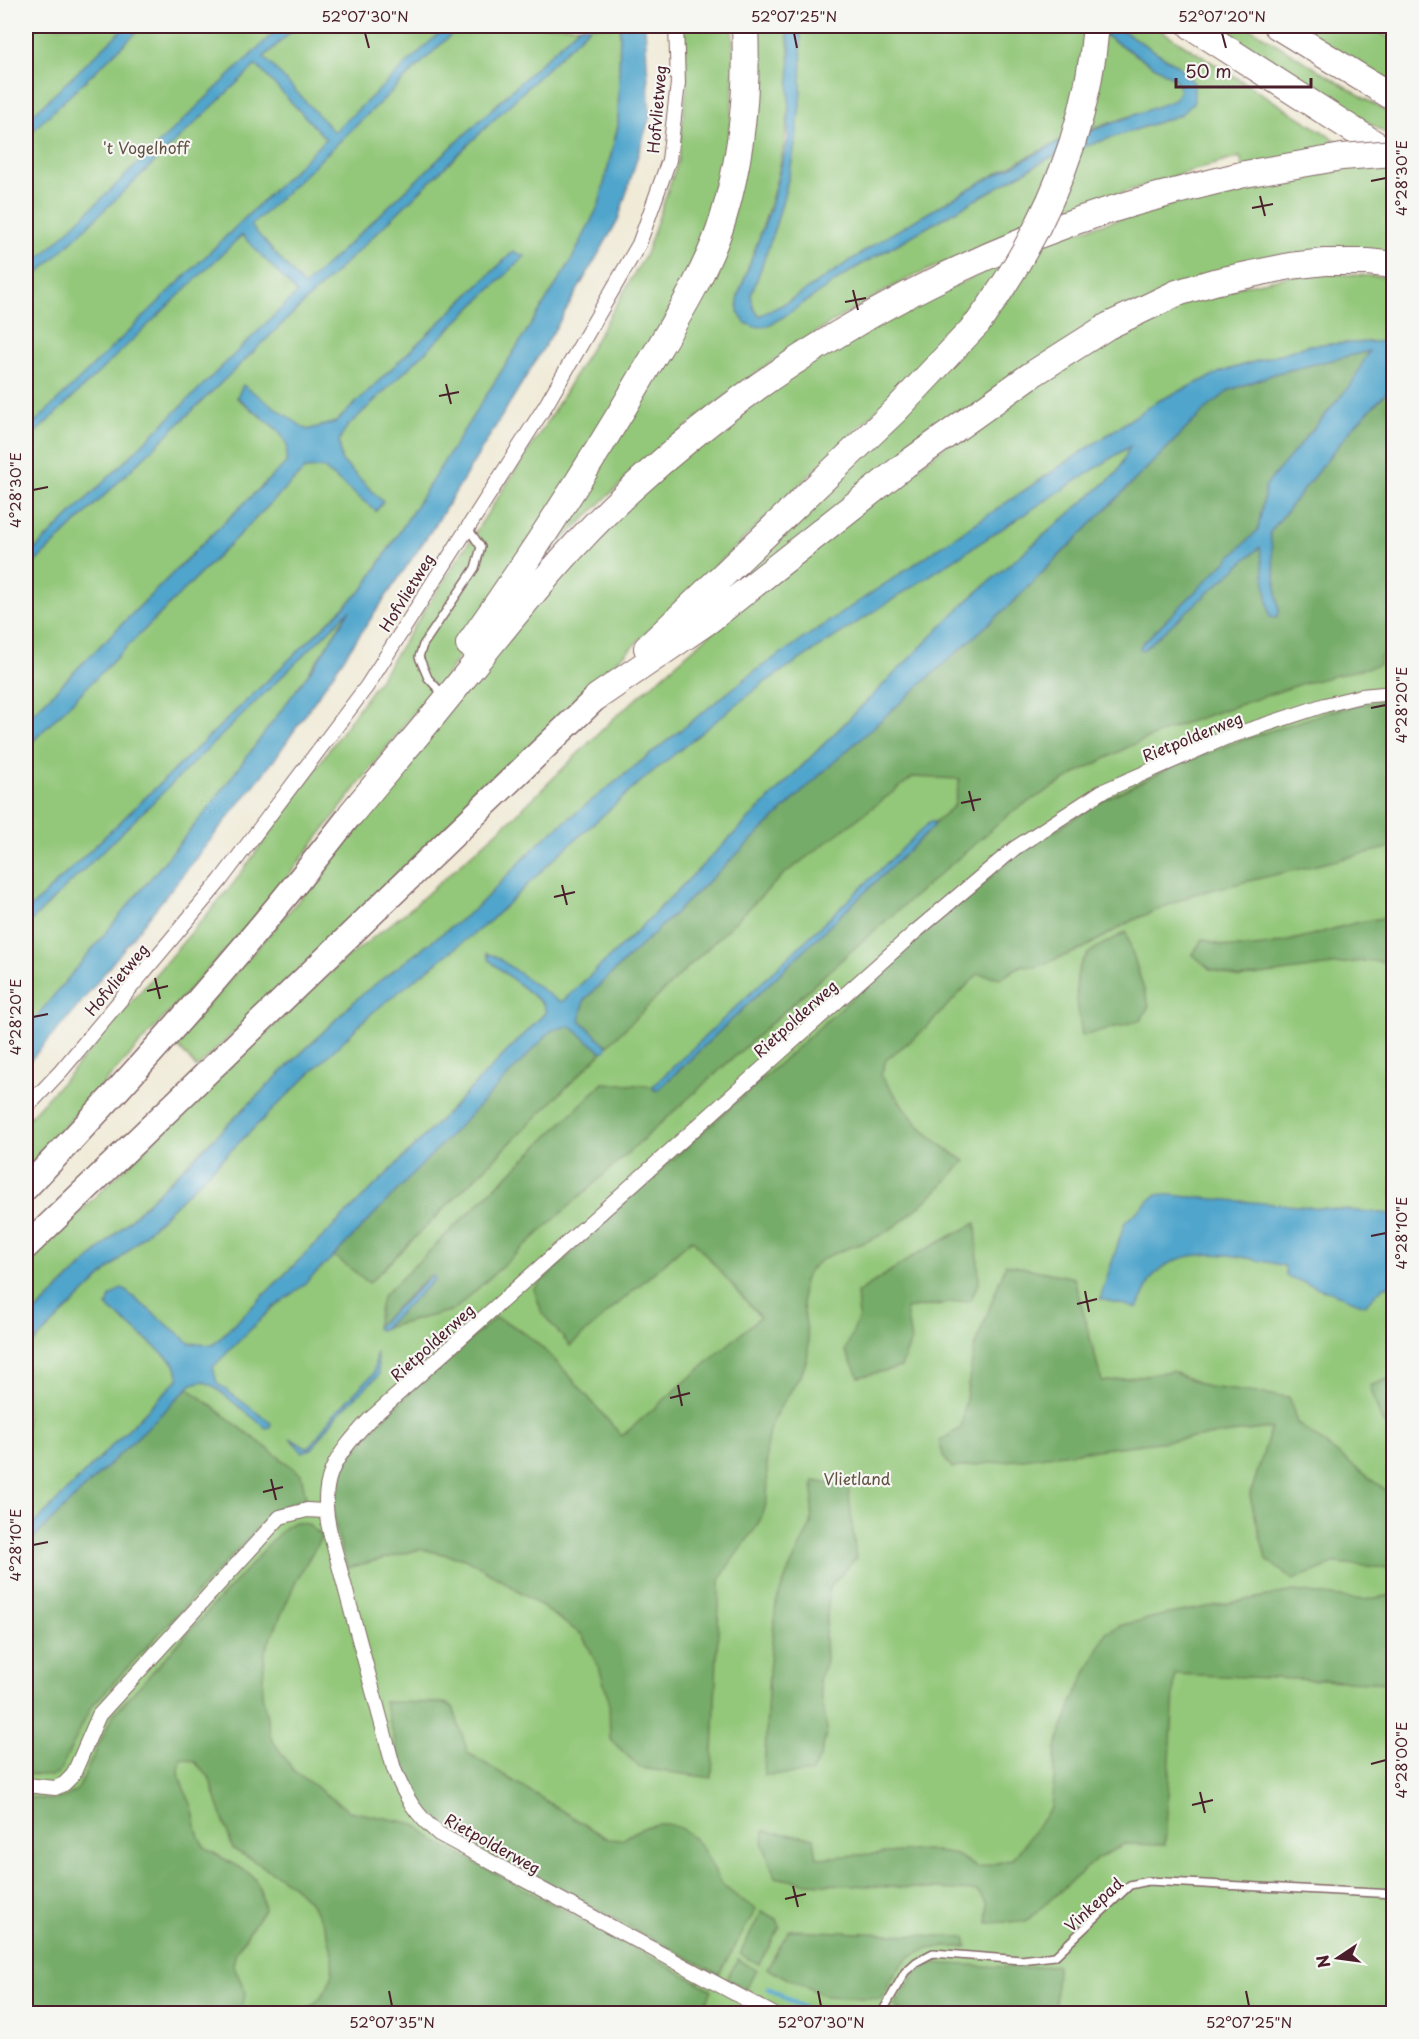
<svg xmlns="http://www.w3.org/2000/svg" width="1419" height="2039" font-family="'Playpen Sans',sans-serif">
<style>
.green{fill:#93c779;stroke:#6e7352;stroke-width:1.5}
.forest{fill:#76ac69;stroke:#60664a;stroke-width:1.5}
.water{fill:#50a5cc;stroke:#4d627c;stroke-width:1.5}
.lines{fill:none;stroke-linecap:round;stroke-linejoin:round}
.stream{stroke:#50a5cc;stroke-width:5}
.service-casing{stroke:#846667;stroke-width:10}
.minor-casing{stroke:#846667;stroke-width:16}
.trunk-casing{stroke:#846667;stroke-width:27}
.motorway-casing{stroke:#846667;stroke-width:28}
.service{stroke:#fff;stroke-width:7}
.minor{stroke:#fff;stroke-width:14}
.trunk{stroke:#fff;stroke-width:24}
.motorway{stroke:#fff;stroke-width:26}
.motorway-bridge-casing{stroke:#846667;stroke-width:28;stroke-linecap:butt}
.motorway-bridge{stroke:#fff;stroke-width:26}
.ticks{fill:none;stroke:#4a1f2b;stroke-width:2}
.labels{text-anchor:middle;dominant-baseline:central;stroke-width:4.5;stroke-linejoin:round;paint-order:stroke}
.street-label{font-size:16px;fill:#4a1f2b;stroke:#f6f6f2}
.park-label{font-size:16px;fill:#605142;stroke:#f6f6f2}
.neatline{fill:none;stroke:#4a1f2b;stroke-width:2}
.ticks-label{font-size:15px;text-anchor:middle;fill:#4a1f2b}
</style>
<rect width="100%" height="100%" fill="#f6f6f2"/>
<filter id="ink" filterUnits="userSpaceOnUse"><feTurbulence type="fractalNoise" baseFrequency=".0167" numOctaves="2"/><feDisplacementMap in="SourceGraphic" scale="12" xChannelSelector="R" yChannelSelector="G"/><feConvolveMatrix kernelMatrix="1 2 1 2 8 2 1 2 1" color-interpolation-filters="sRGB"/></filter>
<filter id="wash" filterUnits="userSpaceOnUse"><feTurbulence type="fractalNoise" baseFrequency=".008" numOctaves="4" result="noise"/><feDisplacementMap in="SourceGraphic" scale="24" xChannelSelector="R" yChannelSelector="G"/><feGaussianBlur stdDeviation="1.35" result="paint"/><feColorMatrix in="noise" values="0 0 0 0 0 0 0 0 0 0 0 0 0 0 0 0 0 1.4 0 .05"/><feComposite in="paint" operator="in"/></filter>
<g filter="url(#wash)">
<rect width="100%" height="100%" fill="#f0ead6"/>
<path class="green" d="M26 26H281L249 57 256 65 297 26H454L251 226 460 26H580L298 293 26 558Z
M591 26H620L618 126 599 205 570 263 364 588 26 912V748L306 468H323L376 511 383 502 341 460 339 441 346 428 524 257 513 252 336 422 307 430 243 386 237 398 279 431 287 445 286 463 205 541 26 720V571Z
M684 26H732C736 83 732 141 716 196 685 298 626 392 569 482 525 551 482 620 438 689L415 711 263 909 26 1169V1121L72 1071 234 883 381 677 551 416 646 254 678 161 687 86Z
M753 26H786C801 124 772 205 738 296L767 326 857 267 1047 159 1180 115V67L1115 26H1154L1334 139 1393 172V257L1162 292 704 608 978 323 961 311 958 321 909 379 197 1068 175 1043 316 880 498 640 646 485 837 343 1053 238 1247 183 1240 157C1146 183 1056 213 967 253 943 264 919 273 896 285 749 365 626 469 513 593L711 267Z
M800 26H1090L1175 79 1180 90 1175 100 1168 104C1129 117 1089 128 1052 145 952 193 862 256 769 313L759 316 753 307 751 295C786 204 808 124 800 26Z
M1215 26H1247L1393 116V138Z
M1293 26H1369L1393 40V87Z
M1333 274 1393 277V341L1309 345 1221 372 1158 401 755 671 542 840 476 908 361 995 26 1321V1264L201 1094 343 961 410 909 518 813 614 718 763 588 995 407 1118 334 1198 295 1292 276Z
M1393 349V2013L26 2014V1539L1203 394Z
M1131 445 1117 473 969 599 631 937 563 1001H558L487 954 489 960 543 1004 546 1012 407 1154 213 1345 190 1344 122 1288 107 1306 175 1364 179 1378 26 1532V1350L373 1012 490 921 558 855 646 777 762 684Z
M352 607C257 757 142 896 26 1029V926Z"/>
<path class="forest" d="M1370 351 1352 383 1266 485 1258 530 1141 645 1143 650 1261 546 1270 617 1279 613 1270 532 1352 428 1393 386V655L1380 657 1379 665 1301 684 1185 723 1132 745 1077 773 1013 811 860 943 454 1310 384 1328 434 1279 429 1276 376 1327 382 1297 603 1083 653 1086 654 1090H658L933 827 935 822 954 806 960 779 913 777 783 875 607 1046 580 1020 584 1000 823 772 1013 602 1206 409 1230 390 1277 373Z
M1393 701V847L1194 894 1131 921 1082 949 1036 967 1022 965 1002 978 978 974 924 1030 886 1060 881 1075C909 1116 922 1135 965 1161 943 1185 908 1221 879 1236 858 1247 826 1251 810 1270 791 1293 814 1331 807 1358 800 1385 777 1404 769 1431 762 1456 772 1483 765 1508 757 1534 731 1555 720 1581L712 1778 640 1768 610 1739 609 1700 599 1667 582 1635 522 1593 469 1560 421 1549 347 1568C341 1544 330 1517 333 1492 337 1447 459 1351 495 1318 539 1330 590 1402 622 1436L760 1317 692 1239 570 1346 542 1313 534 1289 626 1201 919 938 1019 853 1105 799 1174 766 1228 745 1328 712 1363 704Z
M1393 916V962L1362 961 1239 978 1210 969 1192 954 1203 939C1246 960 1303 936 1348 925 1363 921 1378 919 1393 916Z
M1126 932 1149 1006 1141 1020 1082 1036C1079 1012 1068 973 1088 954 1098 945 1114 939 1126 932Z
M570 1026 602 1052 369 1283 334 1256 552 1029Z
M976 1223 979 1281 971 1300 906 1309 911 1341 901 1367 859 1377 845 1351 859 1317 857 1293 915 1255Z
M1006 1264 1074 1278 1102 1382 1171 1371 1208 1387 1289 1397 1297 1423 1393 1496V1564L1387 1568 1336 1563 1293 1580 1266 1559 1250 1496 1271 1428 952 1468 944 1458 939 1441 961 1428 974 1349Z
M1393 1377H1394L1393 1428 1382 1422 1370 1386Z
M188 1388 301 1474 306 1498 274 1510 91 1707 59 1773 51 1776 26 1774V1545Z
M814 1481 848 1487 856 1558 830 1587 825 1635 826 1661 819 1680 827 1730 821 1756 811 1773 764 1775 769 1671 776 1603 787 1574 811 1524Z
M294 1522 307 1524 322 1536 297 1579 265 1651 262 1694 271 1738 293 1770 349 1811 415 1824 435 1841 712 1990 700 2013H305C312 2005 324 1996 328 1986 335 1970 333 1952 328 1936 312 1889 274 1873 233 1849L209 1777 195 1762 182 1758C173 1778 188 1792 193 1810 196 1823 196 1835 204 1846 207 1850 215 1853 219 1856 250 1875 259 1871 264 1909L236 1952 233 1965 246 1992 240 2013H26V1797L52 1800 66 1797 78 1789 113 1715 284 1528Z
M1294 1591 1363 1600 1393 1595V1683L1175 1674 1165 1845 1124 1844 1097 1859 1026 1921 988 1923 987 1903 977 1891 805 1883 775 1877 763 1844 764 1831 814 1838 817 1858 926 1850 957 1855 977 1868 1013 1859 1052 1807 1056 1747 1073 1700 1106 1633 1122 1625 1164 1615Z
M384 1702 445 1703 453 1707 468 1753 608 1839 622 1840C660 1812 690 1821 711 1864 715 1871 716 1878 722 1884 731 1894 744 1901 756 1909L719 1974 466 1840 426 1812 414 1796 402 1766Z
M762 1911 777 1919 780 1927 759 1964 740 1954Z
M789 1930 965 1937 967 1947C915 1946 904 1951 882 1999L826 1996 767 1969Z
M738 1959 756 1970 746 1989 727 1979Z
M931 1963 1023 1968 1057 1965 1055 2013H903L895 2006 915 1974Z"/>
<path class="water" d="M126 26H143L26 137V121Z
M281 26H297L264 57 334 132 447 26H460L251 226 304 286 580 26H591L26 571V558L297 293 242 235 26 442V431L326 139 256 65 26 285V271Z
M620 26H645L650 116 618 220 555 329 437 522 274 760 74 1011 26 1065V1029L207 810 317 662 350 610 26 926V912L364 588 570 263 599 205 618 126Z
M786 26H800C808 124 786 204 751 295L753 307 759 316 788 302 883 239 976 185 1053 145 1175 100 1180 90 1175 79 1090 26H1115L1180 67 1194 83V102L1180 115 1047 159 857 267 783 317 767 326 755 327 745 323 738 312V296L770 209 788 139 790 49Z
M513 252 525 256 346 428 339 441 341 460 383 502 376 511 323 468 305 469 26 748V720L205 541 286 463 287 445 279 431 237 397 243 385 307 430 336 422Z
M1393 341V386L1352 428 1270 532 1279 613 1276 618 1270 617 1260 547 1143 650 1140 649 1141 645 1258 530 1266 485 1352 383 1369 351 1277 373 1230 390 1206 409 1013 602 823 772 584 1000 580 1020 607 1046 606 1050 602 1052 570 1026 552 1030 334 1256 301 1287 271 1309 213 1367 217 1383 271 1423 270 1427 266 1428 213 1386 203 1381 192 1384 26 1545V1532L179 1378 175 1364 107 1306 110 1297 122 1288 190 1343 213 1345 407 1154 546 1012 543 1004 489 960 487 954 495 956 558 1001H563L631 937 969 599 1117 473 1130 446 762 684 646 777 558 855 490 921 373 1012 26 1350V1321L361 995 476 908 542 840 755 671 1158 401 1221 372 1310 345Z
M930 822H935L933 827 658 1090H654L653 1086Z
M1157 1194 1393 1214V1286H1384L1365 1305 1286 1276 1285 1266C1245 1257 1182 1240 1152 1278 1146 1287 1142 1298 1137 1308L1100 1299 1125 1222Z
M433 1275 435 1279 384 1328 378 1330 376 1327Z
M376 1352 379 1375 336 1416 312 1449 302 1452 290 1438 306 1448 310 1447 332 1416 374 1373Z"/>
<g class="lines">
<path class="stream" d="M768 1988 814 2014
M716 2014 719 2009"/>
</g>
</g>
<g filter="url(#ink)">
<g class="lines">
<g class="service-casing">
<path id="service" d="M438 689 428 678 419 657 423 645 475 568 481 547 467 527
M881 2014 905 1972 916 1962 933 1953 1021 1960 1055 1956 1130 1885 1148 1881 1394 1894"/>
</g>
<g class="minor-casing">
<path id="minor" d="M26 1108 61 1071 220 881 367 686 546 405 639 244 669 160 678 83 676 26
M26 1785 55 1788 64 1784 73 1775 99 1715 280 1517 307 1510 324 1511
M773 2014 439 1834C416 1815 405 1797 394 1769L330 1532C317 1480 335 1457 369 1420L915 932 1015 848 1101 792 1225 738 1325 705 1361 696 1394 693"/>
</g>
<g class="trunk-casing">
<path id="trunk" d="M26 1188C140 1069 250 945 351 814
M26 1247 597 697"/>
</g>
<g class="motorway-casing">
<path id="motorway" d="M1191 26 1394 156
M1277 26 1394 98
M469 644C531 556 590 466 644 373 673 324 706 274 723 219 742 156 748 92 745 26
M647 648 896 410 978 323
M597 697 708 621 905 465 1031 375 1108 326 1177 293 1214 282 1290 266 1325 262H1368L1394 265
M351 814C383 775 417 736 449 696 506 626 561 554 628 492 756 373 911 280 1076 221 1131 202 1188 188 1245 174"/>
</g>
<use href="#service" class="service"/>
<use href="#minor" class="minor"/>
<use href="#trunk" class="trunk"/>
<use href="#motorway" class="motorway"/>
<g class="motorway-bridge-casing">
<path id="motorway-bridge" d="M1245 174 1342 157 1394 153
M978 323C1042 235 1087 135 1096 26"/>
</g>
<use href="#motorway-bridge" class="motorway-bridge"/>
</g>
</g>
<path class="ticks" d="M365 33 369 48M794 33 797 48M1222 33 1226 48M1371 181 1386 178M1260 196 1265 216M1252 208 1273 204M853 290 858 310M845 302 866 298M446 384 451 404M439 396 459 392M33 490 48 487M1371 708 1386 705M969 791 974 811M961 803 981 799M562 885 567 905M554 897 575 892M155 978 160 999M147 991 168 986M33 1017 48 1014M1371 1236 1386 1233M1085 1291 1089 1312M1077 1304 1097 1299M678 1385 682 1406M670 1398 690 1393M271 1479 276 1500M263 1492 283 1487M33 1545 48 1542M1371 1764 1386 1760M1200 1792 1205 1813M1192 1805 1213 1800M793 1886 798 1907M785 1899 806 1894M389 1991 392 2006M818 1991 821 2006M1246 1991 1249 2006"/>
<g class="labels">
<g class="street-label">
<text transform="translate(656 109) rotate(-85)">Hofvlietweg</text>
<text transform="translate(406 592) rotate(-58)">Hofvlietweg</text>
<text transform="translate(1192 736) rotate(-22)">Rietpolderweg</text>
<text transform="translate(116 979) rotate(-50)">Hofvlietweg</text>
<text transform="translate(795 1018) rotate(-42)">Rietpolderweg</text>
<text transform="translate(432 1342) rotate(-42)">Rietpolderweg</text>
<text transform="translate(493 1843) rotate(29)">Rietpolderweg</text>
<text transform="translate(1093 1904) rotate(-42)">Vinkepad</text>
</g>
<g class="park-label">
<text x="146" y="147">'t Vogelhoff</text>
<text x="857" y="1478">Vlietland</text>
</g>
</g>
<rect width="1419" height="2039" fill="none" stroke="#f6f6f2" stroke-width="66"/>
<g transform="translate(1338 1958) rotate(257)" stroke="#f6f6f2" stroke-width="4.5" paint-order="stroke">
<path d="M0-4.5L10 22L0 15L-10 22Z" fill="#4a1f2b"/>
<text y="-9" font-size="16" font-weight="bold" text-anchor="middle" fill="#4a1f2b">N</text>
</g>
<path d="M1176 78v9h135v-9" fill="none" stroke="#4a1f2b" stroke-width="3"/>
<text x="1185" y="78" font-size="18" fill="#4a1f2b" stroke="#f6f6f2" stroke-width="4.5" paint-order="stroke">50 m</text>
<rect x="33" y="33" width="1353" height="1973" class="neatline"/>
<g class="ticks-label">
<text x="365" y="22">52°07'30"N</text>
<text x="794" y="22">52°07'25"N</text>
<text x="1222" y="22">52°07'20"N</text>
<text transform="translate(1402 178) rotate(-90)" y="5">4°28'30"E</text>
<text transform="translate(16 490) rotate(-90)" y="5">4°28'30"E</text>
<text transform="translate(1402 705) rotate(-90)" y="5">4°28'20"E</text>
<text transform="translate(16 1017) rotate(-90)" y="5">4°28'20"E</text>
<text transform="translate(1402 1233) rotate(-90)" y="5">4°28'10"E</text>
<text transform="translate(16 1545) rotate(-90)" y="5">4°28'10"E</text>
<text transform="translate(1402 1760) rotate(-90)" y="5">4°28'00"E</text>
<text x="392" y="2028">52°07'35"N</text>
<text x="821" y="2028">52°07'30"N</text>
<text x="1249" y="2028">52°07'25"N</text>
</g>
</svg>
